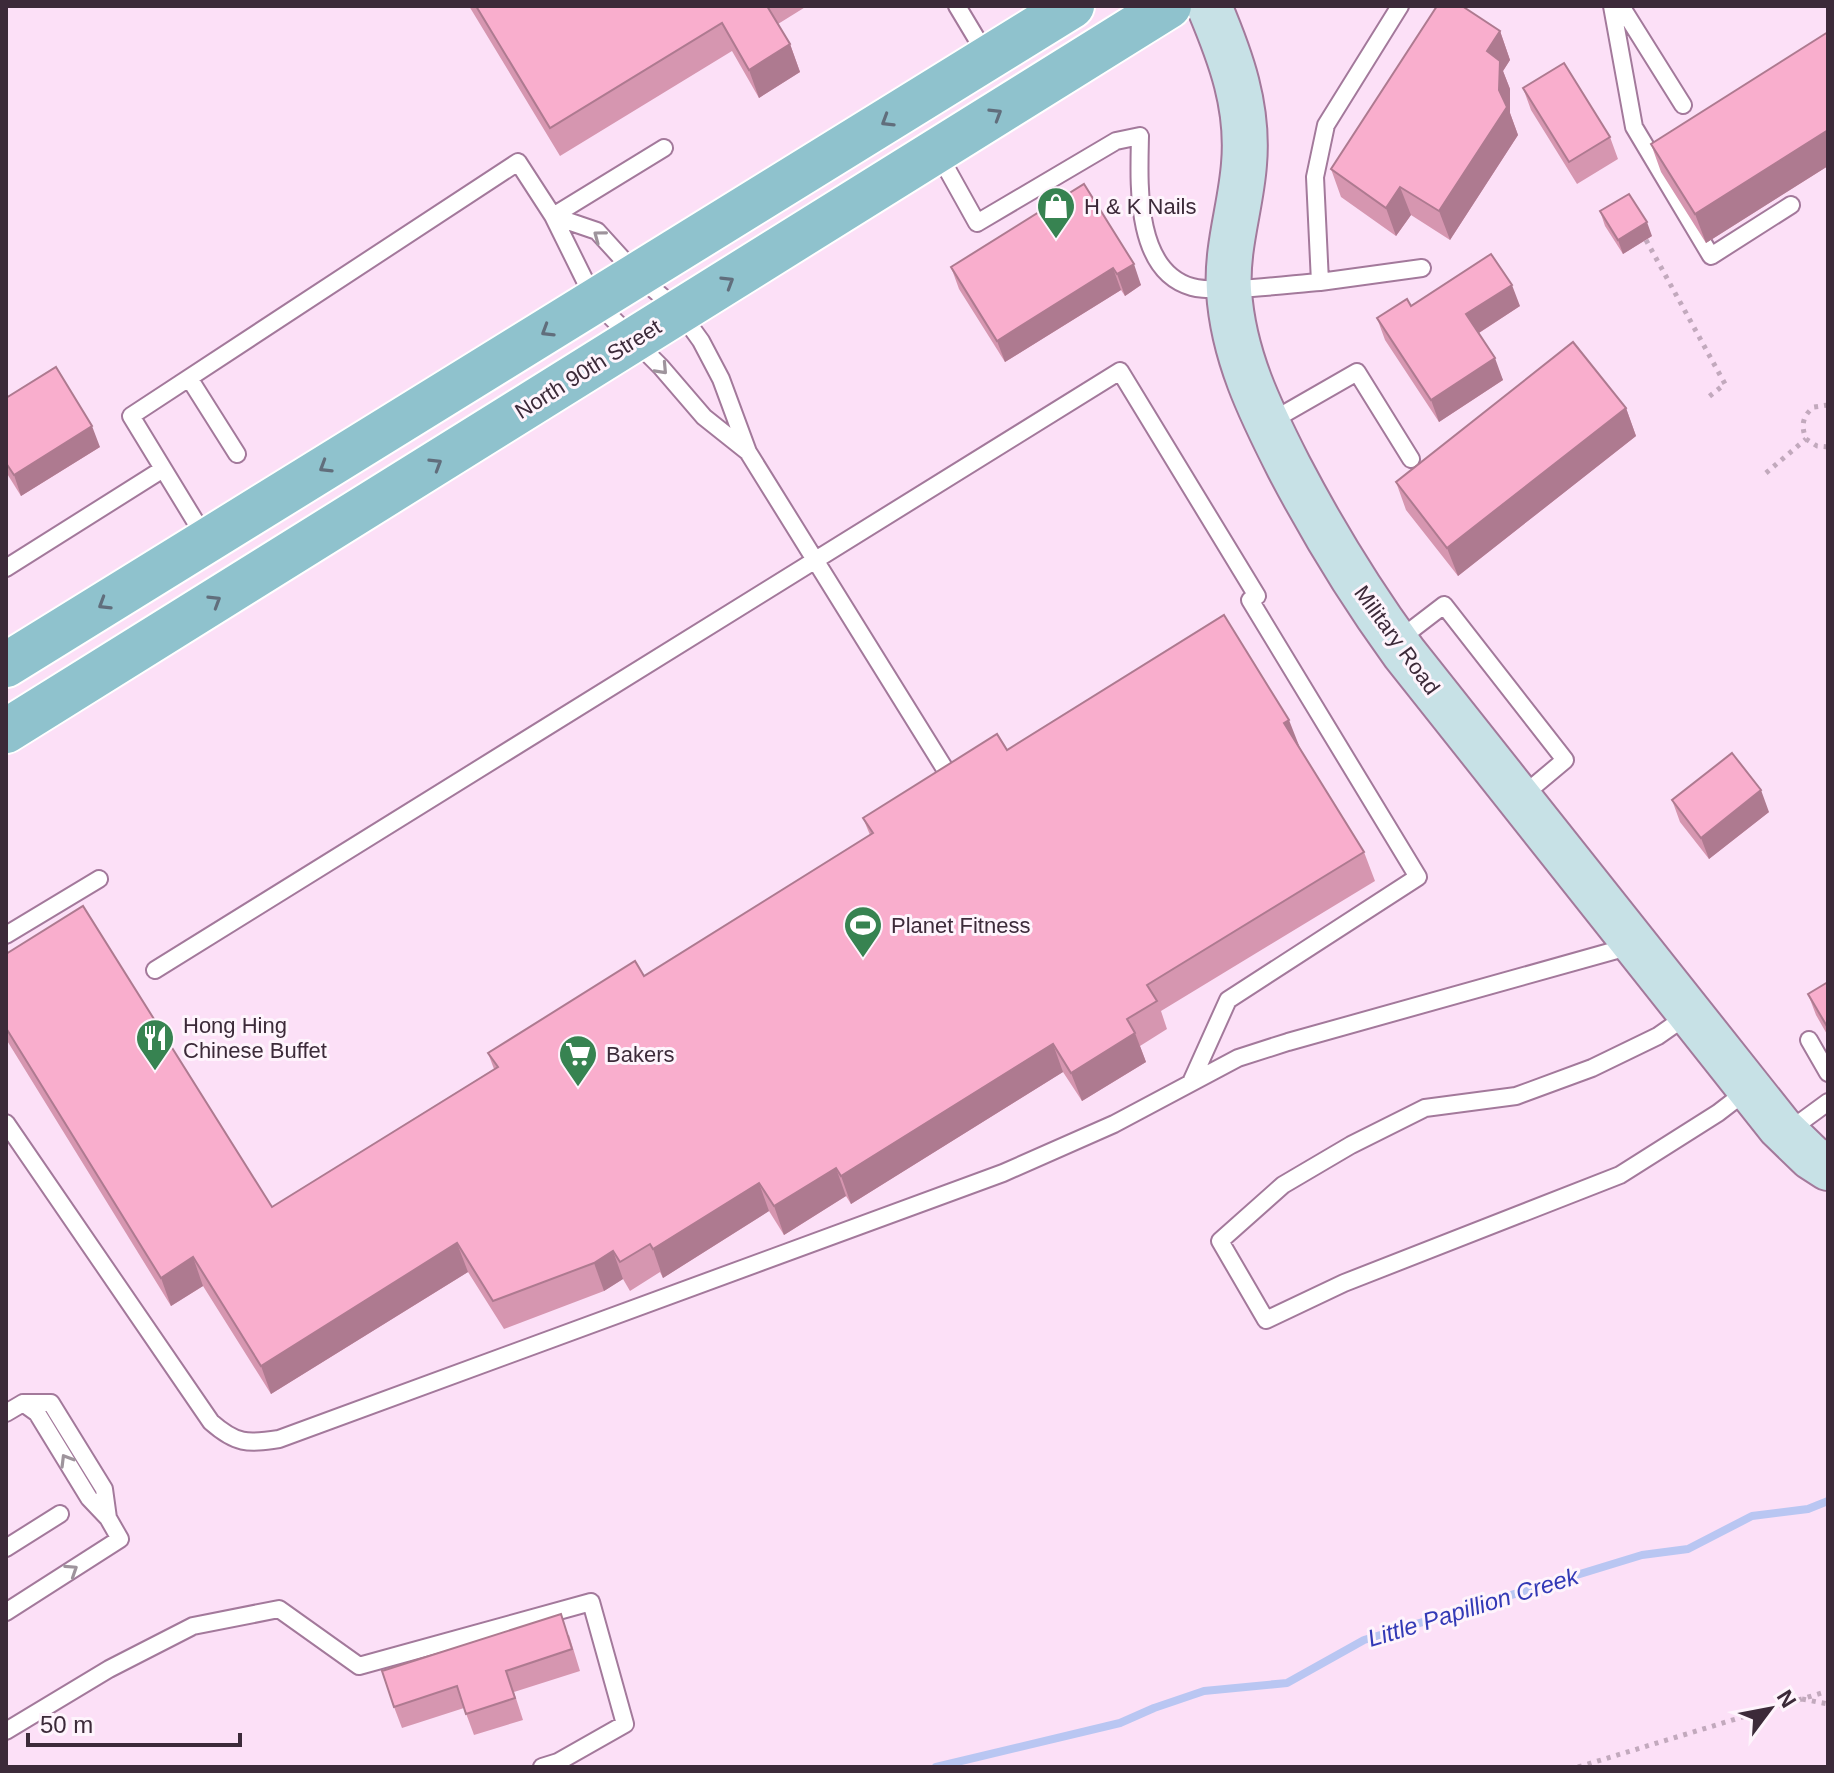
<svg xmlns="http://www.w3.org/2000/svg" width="1834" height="1773" font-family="Helvetica,sans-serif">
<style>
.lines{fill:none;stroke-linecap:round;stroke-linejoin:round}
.stream{stroke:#b9c6f2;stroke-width:8}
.lane-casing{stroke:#a3799b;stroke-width:20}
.secondary-casing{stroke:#a3799b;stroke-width:48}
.primary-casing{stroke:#fff;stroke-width:48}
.path{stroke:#c2a9bd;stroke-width:5;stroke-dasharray:4 6;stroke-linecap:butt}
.lane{stroke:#fff;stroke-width:16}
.secondary{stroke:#c7e1e6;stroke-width:44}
.primary{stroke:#8fc2cd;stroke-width:44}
.wall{fill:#d696b0}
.shaded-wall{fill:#ae7a90}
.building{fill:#f9aecd;stroke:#ae7a90;stroke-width:2}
.oneway{stroke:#616e7c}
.oneway2{stroke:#9e949c}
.labels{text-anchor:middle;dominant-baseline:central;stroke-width:6;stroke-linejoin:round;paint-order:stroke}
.poi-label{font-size:22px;fill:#3c2a39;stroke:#fef4fc;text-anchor:start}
.street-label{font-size:22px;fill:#3c2a39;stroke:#fef4fc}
.water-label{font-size:24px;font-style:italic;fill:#333ab6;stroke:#fef4fc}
</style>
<rect width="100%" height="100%" fill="#fce0f7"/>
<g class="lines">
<path class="stream" d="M936 1767 1120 1723 1154 1708 1204 1691 1287 1683 1364 1640 1642 1555 1688 1549 1752 1516 1808 1509 1828 1501"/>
<g class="lane-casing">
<path id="lane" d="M957 6 987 56
M1612 6 1634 127 1711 256 1791 205
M1621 6 1683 105
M938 153 977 223 1116 141 1140 136C1139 183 1134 271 1192 287 1217 294 1291 284 1320 282L1315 177 1326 125 1400 6
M553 216 664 148
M1320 282 1422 268
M189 378 237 454
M1268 423 1357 372 1411 459
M748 452 953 782
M206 539 131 416 518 162 553 216 595 301 661 367 704 417 748 452 721 379 701 341 680 312 637 275 597 231 553 216
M6 568 163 469
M1397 641 1444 605 1565 760 1522 796
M6 935 99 879
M155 970 1120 371 1257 596
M1688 1015 1658 1036 1592 1068 1516 1096 1425 1108 1351 1145 1283 1185 1220 1241 1266 1320 1344 1283 1620 1175 1718 1113 1748 1090
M1809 1040 1828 1073
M1192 1080 1228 1000 1418 877 1250 600
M6 1123 211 1422C236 1444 247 1444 279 1439L1003 1173 1114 1124 1238 1058 1288 1042 1631 946
M1787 1132 1828 1102
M6 1413 23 1403H51L104 1489 108 1518
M6 1548 60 1514
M6 1612 120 1539 108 1518 89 1498 37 1413 23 1403
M6 1731 109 1669 193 1626 279 1609 359 1666 591 1602 625 1724 558 1762 542 1767"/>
</g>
<g class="secondary-casing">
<path id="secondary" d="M1209 6C1231 58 1249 107 1244 164 1241 206 1226 248 1229 291 1233 355 1260 410 1289 467 1323 532 1361 594 1404 653L1780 1127 1811 1157 1828 1168"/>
</g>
<g class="primary-casing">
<path id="primary" d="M6 665 1072 6
M6 731 1169 6"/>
</g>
<path class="path" d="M1646 240 1725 384 1706 399
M1828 405 1814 407C1802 416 1801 426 1806 439L1817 446 1828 447
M1766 473 1806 439
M1802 1699 1828 1704
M1578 1767 1828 1691"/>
<use href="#lane" class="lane"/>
<use href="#secondary" class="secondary"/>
<use href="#primary" class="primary"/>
</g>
<path class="wall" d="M469 6H807L778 24 790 44 800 72 759 98 732 51 560 156Z
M1500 31 1510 60 1503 71 1510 89V113L1518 135 1450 240 1411 215 1396 236 1341 197 1331 169Z
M1828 32V166L1706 243 1661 172 1651 144Z
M1523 88 1610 137 1618 159 1577 184 1531 110Z
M1084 184 1141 285 1125 296 1121 290 1005 362 959 289 951 267Z
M1600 211 1652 236 1623 254 1605 226Z
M1411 306H1520L1479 333 1503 380 1439 422 1385 340 1377 318Z
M6 398 100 447 21 496 6 472Z
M1626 408 1636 436 1458 576 1406 510 1396 482Z
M1300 748 1364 852 1375 881 1161 1011 1167 1029 1140 1046 1146 1062 1082 1101 1063 1072 851 1204 846 1196 784 1235 769 1211 663 1278 660 1272 630 1291 623 1279 604 1291 504 1329 468 1272 271 1394 203 1286 171 1306 6 1039V954L272 1207 494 1069 488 1053 644 976 870 835 863 818 1007 750Z
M1672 800 1769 812 1709 859 1680 822Z
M1828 982V1036L1816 1015 1808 994Z
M569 1635 580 1671 514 1692 523 1720 474 1735 464 1708 402 1728 394 1707Z"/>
<path class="shaded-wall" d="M1500 31 1510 60 1503 71 1510 89V113L1518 135 1450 240 1439 211 1499 90 1487 51Z
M790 44 800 72 759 98 749 70Z
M1828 130V166L1706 243 1695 214Z
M1400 187 1411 215 1396 236 1386 208Z
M1647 222 1652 236 1623 254 1618 240Z
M1134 264 1141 285 1125 296 1117 274Z
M1113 268 1121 290 1005 362 997 341Z
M1512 285 1520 306 1474 336 1466 314Z
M1495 358 1503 380 1439 422 1431 400Z
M1626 408 1636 436 1458 576 1447 548Z
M92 426 100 447 21 496 14 475Z
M1289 720 1300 748 1284 723Z
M1761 790 1769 812 1709 859 1701 838Z
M1135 1033 1146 1062 1082 1101 1071 1073Z
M1053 1044 1063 1072 851 1204 841 1176Z
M836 1168 846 1196 784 1235 774 1206Z
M759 1183 769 1211 663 1278 653 1249Z
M457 1243 468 1272 271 1394 261 1366Z
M613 1251 623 1279 604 1291 594 1263Z
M193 1257 203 1286 171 1306 161 1278Z"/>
<path class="building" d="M476 6H767L790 44 749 70 722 23 550 128Z
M1437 6H1462L1500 31 1487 51 1500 61 1499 90 1507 107 1439 211 1400 187 1386 208 1331 169Z
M1828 32V130L1695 214 1651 144Z
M1564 63 1610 137 1569 162 1523 88Z
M1084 184 1134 264 1117 274 1113 268 997 341 951 267Z
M1629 194 1647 222 1618 240 1600 211Z
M1491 254 1512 285 1466 314 1495 358 1431 400 1377 318 1407 299 1411 306Z
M1573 342 1626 408 1447 548 1396 482Z
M56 367 92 426 14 475 6 463V398Z
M1224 615 1289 720 1284 723 1364 852 1147 985 1157 1001 1127 1019 1135 1033 1071 1073 1053 1044 841 1176 836 1168 774 1206 759 1183 653 1249 650 1244 620 1262 613 1251 594 1263 493 1301 457 1243 261 1366 193 1257 161 1278 6 1028V954L83 906 272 1207 498 1067 488 1053 635 961 644 976 873 833 863 818 997 734 1007 750Z
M1732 753 1761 790 1701 838 1672 800Z
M1828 982V1028L1808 994Z
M561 1614 572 1649 506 1671 515 1698 466 1714 457 1686 394 1707 382 1671Z"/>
<defs><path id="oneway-chevron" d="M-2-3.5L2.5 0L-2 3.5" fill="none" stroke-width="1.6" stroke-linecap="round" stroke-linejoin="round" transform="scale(2)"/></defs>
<g class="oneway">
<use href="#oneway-chevron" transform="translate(996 114) rotate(-32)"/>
<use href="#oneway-chevron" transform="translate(887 121) rotate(148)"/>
<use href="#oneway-chevron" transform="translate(728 282) rotate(-32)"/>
<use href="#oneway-chevron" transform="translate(547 331) rotate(148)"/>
<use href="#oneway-chevron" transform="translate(436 464) rotate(-32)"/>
<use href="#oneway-chevron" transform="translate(325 467) rotate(148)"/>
<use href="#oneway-chevron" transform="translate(215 601) rotate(-32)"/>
<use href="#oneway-chevron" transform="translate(104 604) rotate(148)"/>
</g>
<g class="oneway2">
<use href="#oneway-chevron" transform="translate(599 236) rotate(-143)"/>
<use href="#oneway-chevron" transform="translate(662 369) rotate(47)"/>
<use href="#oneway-chevron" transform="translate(66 1460) rotate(-121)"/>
<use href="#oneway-chevron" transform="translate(72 1570) rotate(-33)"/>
</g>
<defs>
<g id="shop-pin" transform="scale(2)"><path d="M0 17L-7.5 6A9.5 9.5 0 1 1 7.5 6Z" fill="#378351" stroke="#fef4fc"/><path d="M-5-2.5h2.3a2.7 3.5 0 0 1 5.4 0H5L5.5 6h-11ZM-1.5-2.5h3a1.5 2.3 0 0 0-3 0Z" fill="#fff"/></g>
<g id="stadium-pin" transform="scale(2)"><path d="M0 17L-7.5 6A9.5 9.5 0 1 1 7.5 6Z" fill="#378351" stroke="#fef4fc"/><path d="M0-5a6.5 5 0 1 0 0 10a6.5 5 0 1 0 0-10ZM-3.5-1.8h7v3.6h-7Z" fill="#fff"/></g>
<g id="restaurant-pin" transform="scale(2)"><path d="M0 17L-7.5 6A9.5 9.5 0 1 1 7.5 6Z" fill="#378351" stroke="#fef4fc"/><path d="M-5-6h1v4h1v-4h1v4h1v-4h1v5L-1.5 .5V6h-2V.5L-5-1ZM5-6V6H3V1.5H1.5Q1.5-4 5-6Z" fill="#fff"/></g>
<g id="supermarket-pin" transform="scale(2)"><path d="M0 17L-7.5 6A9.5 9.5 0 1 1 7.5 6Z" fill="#378351" stroke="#fef4fc"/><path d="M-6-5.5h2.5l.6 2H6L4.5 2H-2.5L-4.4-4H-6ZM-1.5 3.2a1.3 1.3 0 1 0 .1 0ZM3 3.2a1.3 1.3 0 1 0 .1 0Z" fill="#fff"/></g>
</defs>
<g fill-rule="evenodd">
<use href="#shop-pin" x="1056" y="206"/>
<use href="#stadium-pin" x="863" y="925"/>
<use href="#restaurant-pin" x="155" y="1038"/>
<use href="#supermarket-pin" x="578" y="1054"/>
</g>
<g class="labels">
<g class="poi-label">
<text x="1084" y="206">H &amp; K Nails</text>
<text x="891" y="925">Planet Fitness</text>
<text x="183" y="1025">Hong Hing<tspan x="183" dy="25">Chinese Buffet</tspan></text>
<text x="606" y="1054">Bakers</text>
</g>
<g class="street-label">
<text transform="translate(588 369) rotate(-32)">North 90th Street</text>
<text transform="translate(1397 640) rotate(54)">Military Road</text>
</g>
<g class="water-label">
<text transform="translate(1473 1607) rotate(-17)">Little Papillion Creek</text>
</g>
</g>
<rect width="1834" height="1773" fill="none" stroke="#3c2a39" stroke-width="16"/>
<g transform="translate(1770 1709) rotate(58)" stroke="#fef4fc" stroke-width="6" paint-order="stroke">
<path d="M0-6L14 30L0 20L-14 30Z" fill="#3c2a39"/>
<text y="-12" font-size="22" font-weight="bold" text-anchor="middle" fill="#3c2a39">N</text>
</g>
<path d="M28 1733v12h212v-12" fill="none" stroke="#3c2a39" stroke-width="4"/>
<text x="40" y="1733" font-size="24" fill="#3c2a39" stroke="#fef4fc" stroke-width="6" paint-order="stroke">50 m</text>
</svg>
